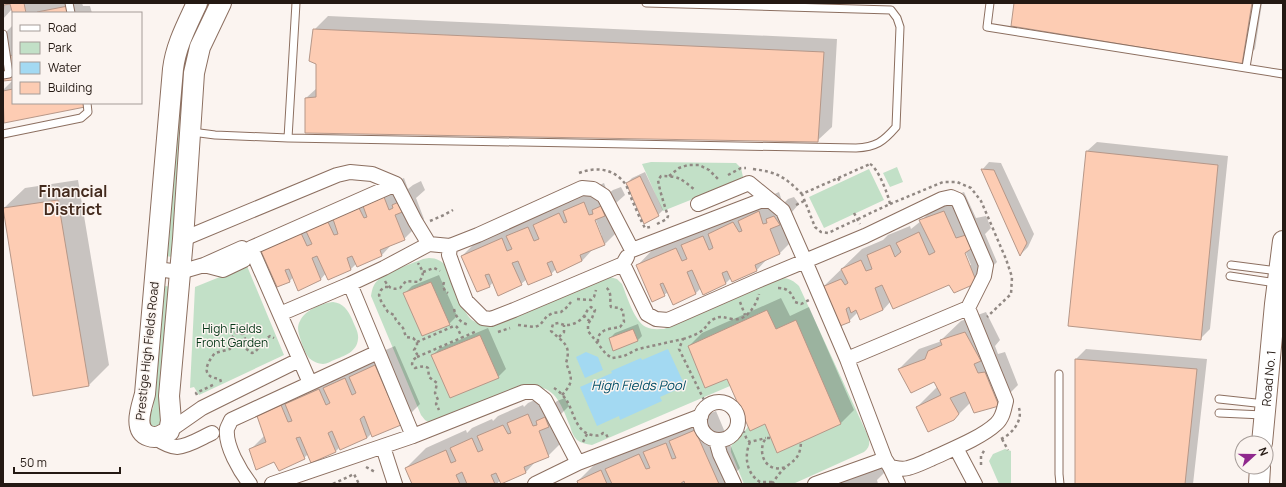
<svg xmlns="http://www.w3.org/2000/svg" width="1286" height="487" font-family="Manrope,sans-serif">
<style>
.green{fill:#c2e0c7}
.water{fill:#a3d9f2}
.shadow{fill:#0003;fill-rule:evenodd}
.building{fill:#fdccb3;stroke:#b69788}
.lines{fill:none;stroke-linecap:round;stroke-linejoin:round}
.lane-casing{stroke:#8c6f60;stroke-width:9}
.street-casing{stroke:#8c6f60;stroke-width:16}
.secondary-casing{stroke:#8c6f60;stroke-width:22}
.path{stroke:#918883;stroke-width:2.5;stroke-dasharray:3 3;stroke-linecap:butt}
.lane{stroke:#fff;stroke-width:7}
.street{stroke:#fff;stroke-width:14}
.secondary{stroke:#fff;stroke-width:20}
.labels{text-anchor:middle;dominant-baseline:central;stroke-width:3;stroke-linejoin:round;paint-order:stroke}
.park-label{font-size:12px;fill:#053717;stroke:#fbf4f0}
.street-label{font-size:12px;fill:#241913;stroke:#fbf4f0}
.water-label{font-size:13px;font-style:italic;fill:#004d66;stroke:#fbf4f0}
.district-label{font-size:16px;font-weight:bold;fill:#432a1d;stroke:#fbf4f0}
</style>
<rect width="100%" height="100%" fill="#fbf4f0"/>
<path class="green" d="M208 3H214L172 257 166 256 183 59Z
M651 162 736 163 741 168 743 177 708 193 663 211 642 164Z
M897 167 903 182 890 187 883 173Z
M869 169 884 200 824 228 809 197Z
M429 258C437 258 441 261 447 266 452 279 462 312 472 320 478 324 483 325 490 326L610 277 617 279 622 284C627 296 634 321 646 327 652 330 658 329 664 329L782 278C789 278 794 281 799 286L868 436C870 443 870 447 864 452L793 484H744L731 452C730 436 743 438 748 426L730 386 592 445C586 444 581 443 577 440 573 436 571 430 570 426 562 407 556 385 531 387L430 423 425 420 421 415 371 296C372 290 373 285 377 281 386 272 411 264 423 259Z
M247 266 284 355 199 395 194 387 190 388 195 287Z
M165 286 172 287 163 424 157 428H151L148 413 153 409Z
M333 302C343 303 348 310 352 319 354 325 359 332 358 339 357 352 344 356 334 360 331 361 327 364 323 364 319 364 312 361 309 358 305 353 303 347 301 341 299 334 296 328 300 321 305 310 322 303 333 302Z
M1005 449 1011 451V484H999L989 461 993 454Z"/>
<path class="water" d="M668 349 685 386 660 397 662 401 620 420 619 416 597 426 580 387 612 373 611 371 641 358 642 360Z
M586 352 598 357 603 370 585 378 576 357Z"/>
<path class="shadow" d="M3 3H82L83 6H90L92 13H13L12 9 3 19Z
M1015 3H1262L1255 49 1241 63Z
M328 16 837 39 832 127 818 140 306 98 317 88V63L314 30Z
M13 25V79L3 80V35Z
M13 80V103L4 122 3 110V90Z
M1097 142 1228 156 1210 329 1200 339 1087 151Z
M989 162 1001 163 1034 234 1028 247 1021 254 982 170Z
M645 172 663 210 658 215 627 183 632 178Z
M404 178 408 189 413 185 421 181 425 190 416 198 424 219 404 239 393 243 382 255 356 264 351 269 329 279 326 273 321 279 299 289 293 277 290 281 262 251 384 186Z
M78 180 109 365 89 385 4 208 25 188Z
M604 183 608 194 613 190 621 187 625 195 616 203 625 224 605 244 593 249 582 261 556 269 551 274 527 279 521 284 493 282 490 286 462 256 482 236ZM594 215 602 236H600L592 216Z
M779 192 783 204 788 199 794 197 799 204 791 213 799 234 779 254 768 258 757 270 731 278 726 283 701 288 696 293 668 292 664 295 637 266 657 245Z
M964 192 976 218 986 216 991 228 985 234 997 262 977 282 949 283 891 301 883 310 858 312 849 321 823 287 862 249 883 240 888 235 910 226 911 229 921 221 940 201ZM964 248 971 265H969L962 249Z
M439 275 457 316 449 324 405 293 412 286Z
M781 298 790 316 809 307 854 410 841 423 778 452 765 423 728 378 689 346 702 333Z
M986 312 1000 340 995 346 998 354 1005 352 1018 385 998 405 971 402 953 420 917 407 938 386 935 381 899 369 919 349 939 342 961 321Z
M638 324 642 336 637 341 610 338 615 333Z
M488 328 506 369 498 377 433 355 440 348Z
M395 346 420 404 400 424 372 433 367 438 340 447 335 452 308 454 304 458 274 461 250 450 265 435 258 416 278 396Z
M1086 349 1207 359 1193 484H1076V359Z
M548 394 552 406 557 401 565 398 569 406 560 415 568 436 548 456 537 460 526 472 500 480 497 484H413L406 468 426 448 466 430 467 433 472 428 492 419 493 421 498 416 523 405 524 407 528 403Z
M716 411 740 468 725 484H579L578 481 598 461Z
M881 463 885 472 877 480 878 484H811Z"/>
<path class="building" d="M3 3H24L26 13H13V15L10 4 4 5 3 16Z
M1014 3H1252L1242 64 1011 26Z
M68 6V13H37V12Z
M313 29 824 52 818 142 305 133V98L316 97V64L309 61Z
M3 42 9 56 13 55V80L3 81Z
M13 89V103H85V107L4 123 3 91Z
M1086 151 1218 165 1201 340 1068 326Z
M981 169 994 170 1027 243 1020 256Z
M640 176 659 216 644 224 626 183Z
M384 197 389 210 393 208 392 205 401 201 405 211 395 215 405 240 380 250 382 256 357 267 352 256 347 258 351 270 328 280 317 256 312 258 321 280 298 291 289 269 285 270 290 282 277 287 261 251 301 233 307 246 312 244 306 231 328 222 334 235 338 234 333 219 359 208 364 218 367 217 363 206Z
M58 200 89 386 33 396 3 208Z
M584 202 589 215 593 214 592 210 601 206 605 216 595 220 605 245 580 255 582 261 557 273 552 261 547 263 552 275 528 285 518 261 512 263 522 285 498 296 489 274 485 275 490 287 477 292 461 256 502 238 507 251 512 249 506 236 528 227 534 241 539 239 533 225 559 213 564 223 567 222 563 211Z
M759 211 763 224 767 223 766 219 774 216 780 225 770 229 780 254 755 265 757 271 732 282 727 271 722 273 726 284 703 295 692 270 687 272 696 294 673 305 663 283 660 284 665 296 652 302 636 265 676 248 682 261 687 259 681 245 703 236 709 250 713 248 708 234 733 222 739 232 742 231 738 221Z
M944 211 956 238 966 235 971 249 965 253 977 283 954 293 949 285 893 309 882 285 875 288 883 310 860 320 856 310 851 313 849 307 846 309 850 322 840 326 822 287 841 279 845 285 848 283 841 269 861 260 866 271 872 269 867 255 890 245 895 257 901 252 896 243 919 232 929 255 935 252 919 220Z
M431 282 450 325 422 336 403 293Z
M767 310 776 329 796 320 841 424 777 453 765 424 750 431 727 379 705 388 688 346Z
M633 329 638 341 613 351 609 338Z
M965 332 981 361 974 364 978 373 985 372 999 406 974 413 965 392 950 398 959 414 954 420 928 432 916 407 941 395 934 382 911 393 898 369 925 359 928 351 942 345 940 340Z
M480 335 499 378 450 398 431 355Z
M1075 359 1197 369 1185 484H1075Z
M375 365 401 425 372 437 364 416 360 419 367 438 340 450 332 431 328 433 336 452 311 463 300 437 296 438 305 459 279 471 274 462 256 470 249 449 266 442 257 416 281 405 288 422 292 421 285 404 319 389 326 405 330 403 323 388 345 378 352 395 356 393 349 377Z
M528 414 533 426 537 425 536 421 545 417 549 427 539 431 549 457 524 467 526 473 501 484 496 473 491 475 495 484H467L462 472 456 475 460 484H412L405 468 446 450 451 463 456 461 450 448 472 438 478 452 483 450 477 436 503 425 508 434 511 433 507 423Z
M695 430 719 484H685L684 481 680 484H612L605 469 639 454 646 469 650 468 643 452 666 443 672 459 676 458 669 441Z
M601 470 607 484H578L577 481Z"/>
<g class="lines">
<g class="lane-casing">
<path id="lane" d="M69 3 71 13
M990 3 987 27 1283 74
M3 34 9 74 3 75
M1246 67 1257 3
M192 132 215 135 288 138 856 148C876 147 883 142 896 127L900 27 897 18 891 10 646 3
M3 134 81 118 88 112 87 103
M288 138 296 3
M1231 265 1278 271
M1230 276 1276 283
M1059 374V474L1060 484
M1219 399 1265 404
M1219 413 1263 415"/>
</g>
<g class="street-casing">
<path id="street" d="M698 204 749 183 771 201
M183 239 337 175 350 172 372 174 396 184 415 221 429 244 384 268 350 284 413 436
M429 244 450 246 478 235 582 188 593 189 604 196 632 250 760 201H771L783 211 805 261 865 236 942 199 951 197 958 200 986 265 984 276 968 308 847 359
M450 246 449 255 458 280 466 301 483 318 491 319 514 310 623 264 627 257
M623 264 647 314 656 319 668 320 757 281 805 261 847 359 885 459 890 467C896 468 902 470 908 468 916 466 924 462 931 459 950 450 981 438 996 424 1003 418 1004 409 1006 401L968 308
M204 265 223 270 244 260
M156 269 180 272 204 265 242 248
M280 314 350 284
M310 383 251 248 396 184
M700 421a19 19 0 1 1 38 0a19 19 0 1 1-38 0Z
M169 431 202 408 299 360
M154 437C160 441 169 447 177 447 189 446 201 438 212 433
M716 440 720 454 734 484
M383 447 395 484
M956 448 975 484
M890 467 898 484
M250 484C240 471 225 446 227 429 228 426 230 423 231 420L378 352
M272 484 413 436 524 392H535L545 400 578 463 701 416
M535 484 578 463
M815 484 885 459"/>
</g>
<g class="secondary-casing">
<g id="secondary">
<path d="M197 3C187 25 176 45 173 69L145 394C142 406 132 430 149 436 157 439 162 435 169 431L171 421 169 396 183 239 194 73 200 47 221 3"/>
<path id="s1" d="M1262 443 1275 304 1283 241"/>
<path d="M1259 484 1260 467"/>
</g>
</g>
<path class="path" d="M870 164C878 168 888 194 890 204L828 233 821 232 815 227 802 194Z
M753 169C777 172 785 177 802 194
M579 173C597 166 615 169 626 185 628 189 630 195 632 200 636 209 640 219 645 228L650 227
M728 175 741 168H746
M669 176 679 168 688 165H699L709 170 718 179
M838 178 840 182
M890 204 943 182H957L971 188 981 201 1006 259 1012 277 1011 294 987 317
M796 205 804 201
M854 213 860 224
M430 221 444 215 453 210
M657 224 667 219 668 216C664 204 660 192 658 180L661 176C680 176 681 179 695 190
M423 272 434 268 440 271
M385 281C389 288 392 290 400 288L406 281 419 282C425 273 423 272 418 263
M444 282 443 286 445 291 448 293
M388 287H385L381 290 379 295 381 301 388 312 394 315 396 320 403 328 406 337 413 338 417 342V346L414 350 417 354V357L413 360 412 364 415 368C420 367 424 365 428 368L429 377 437 383 435 393 438 400 436 404 439 410
M778 288C788 288 792 293 795 302L801 304 809 300
M577 299 591 300 594 297 596 290
M740 302 745 315
M454 309C456 318 461 323 469 325
M584 315 586 319 590 321
M518 325 535 327 540 325 547 316 553 313 561 312 566 308 571 302
M498 332 510 328
M559 337 564 332V325
M683 339C690 337 698 334 703 330 707 326 709 321 714 319 721 315 725 318 732 319 746 322 756 306 759 294
M417 342 454 326 457 327 462 338
M598 342C597 329 610 329 620 327L624 322 623 311 620 308 611 307C609 300 613 291 605 287
M417 357 477 331
M221 382 220 379C200 377 206 364 215 353L230 349 233 336 236 333 243 334C246 339 246 342 245 348L252 353 255 352 267 338 270 336 274 338
M554 388C559 391 564 396 567 401 574 413 576 432 592 435 596 436 600 436 603 433L606 434 608 438
M197 395 196 393 215 384
M562 395C574 382 572 378 566 363 572 344 562 342 551 331L553 324 559 323C568 328 579 323 585 315 587 311 587 310 591 307L595 310 592 318 588 324V331L606 354 612 358 624 356 638 349 683 339 679 349 706 404
M737 428 744 432 747 440 750 442 766 438
M770 438H766C759 447 761 464 774 468 778 469 782 468 787 467
M1001 439C1012 434 1023 421 1019 408
M1002 439 1008 450
M583 442 587 434
M750 442C744 456 746 473 760 482H774
M981 465V456L985 449
M366 467 375 472
M333 484 354 474 359 484
M772 484C775 480 777 476 780 473 791 460 800 462 801 442"/>
<use href="#lane" class="lane"/>
<use href="#street" class="street"/>
<use href="#secondary" class="secondary"/>
</g>
<g class="labels">
<g class="park-label">
<text x="232" y="328">High Fields<tspan x="232" dy="14">Front Garden</tspan></text>
</g>
<g class="street-label">
<text transform="translate(147 351) rotate(-84)">Prestige High Fields Road</text>
<text stroke="none"><textPath href="#s1" startOffset="65">Road No. 1</textPath></text>
</g>
<g class="water-label">
<text x="638" y="385">High Fields Pool</text>
</g>
<g class="district-label">
<text x="73" y="191">Financial<tspan x="73" dy="18">District</tspan></text>
</g>
</g>
<rect width="1286" height="487" fill="none" stroke="#241913" stroke-width="8"/>
<rect x="12" y="12" width="130" height="92" fill="#fbf4f0" stroke="#a59c98"/>
<rect x="20" y="25" width="20" height="6" fill="#ffffff" stroke="#a59c98"/>
<text x="48" y="32" font-size="12" fill="#241913">Road</text>
<rect x="20" y="42" width="20" height="12" fill="#c2e0c7" stroke="#a59c98"/>
<text x="48" y="52" font-size="12" fill="#241913">Park</text>
<rect x="20" y="62" width="20" height="12" fill="#a3d9f2" stroke="#a59c98"/>
<text x="48" y="72" font-size="12" fill="#241913">Water</text>
<rect x="20" y="82" width="20" height="12" fill="#fdccb3" stroke="#a59c98"/>
<text x="48" y="92" font-size="12" fill="#241913">Building</text>
<g transform="translate(1254 455) rotate(69)"><circle r="19" fill="#fbf4f0" stroke="#a59c98"/>
<path d="M0-3L7 15L0 10L-7 15Z" fill="#8f288d"/>
<text y="-6" font-size="11" font-weight="bold" text-anchor="middle" fill="#241913">N</text>
</g>
<path d="M14 467v6h106v-6" fill="none" stroke="#241913" stroke-width="2"/>
<text x="20" y="467" font-size="12" fill="#241913" stroke="#fbf4f0" stroke-width="3" paint-order="stroke">50 m</text>
</svg>
